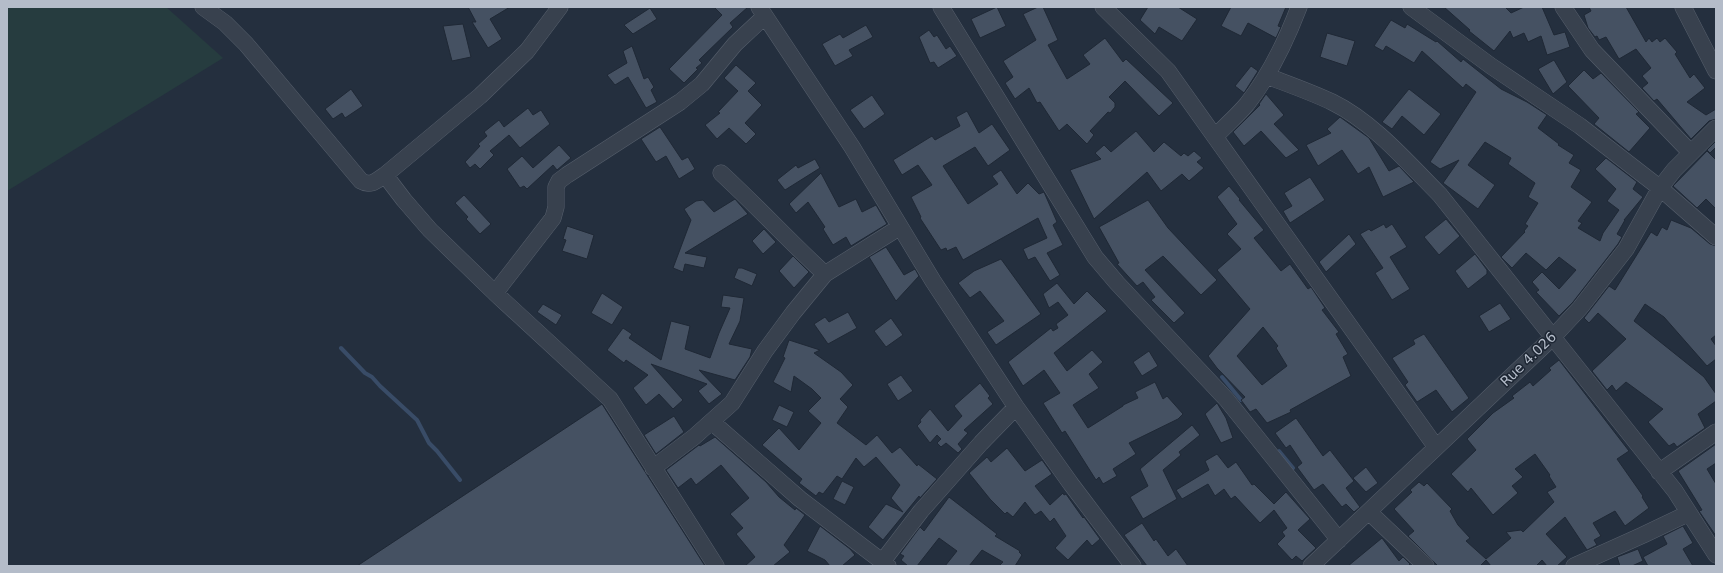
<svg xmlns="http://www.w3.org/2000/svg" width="1723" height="573" font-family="'DejaVu Sans',sans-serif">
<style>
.green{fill:#263c3f}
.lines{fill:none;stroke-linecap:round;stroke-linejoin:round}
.stream{stroke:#394c67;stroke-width:4}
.building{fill:#455162;stroke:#1f2835;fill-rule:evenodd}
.street-casing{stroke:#565f6c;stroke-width:17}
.street{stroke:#38414e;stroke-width:16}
.labels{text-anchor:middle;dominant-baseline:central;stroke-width:3;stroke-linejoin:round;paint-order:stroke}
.street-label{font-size:14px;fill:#b4bcc9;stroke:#1d2633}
</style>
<rect width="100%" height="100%" fill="#242f3e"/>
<path class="green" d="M7 7H166L223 58 7 191Z"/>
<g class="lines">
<path class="stream" d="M341 348 365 373 372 377 380 386 417 420 429 443 437 451 460 480
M1222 377 1241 400
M1279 451 1293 468"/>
</g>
<path class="building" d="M468 7H510L490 19 502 39 488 48 472 22H476Z
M714 7H748L730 23 733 27 699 60 702 63 696 68 698 69 684 83 669 69 722 15Z
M997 7 1006 26 980 38 971 19Z
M1038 7H1043L1058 40 1048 45 1067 79 1090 64 1083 55 1105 38 1123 62 1126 59 1173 103 1159 116 1125 81 1109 97 1115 103V107L1110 113 1108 112 1090 131 1094 135 1087 144 1067 124 1059 131 1040 102 1037 103 1029 88 1015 99 1005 83 1013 77 1003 61 1036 40 1023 14Z
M1148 7H1178L1197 19 1182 41 1159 27 1155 34 1140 20Z
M1231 7H1286L1278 26 1281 27 1276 38 1248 23 1241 36 1221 26Z
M1444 7H1505L1511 13 1524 7H1542L1554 35 1565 32 1570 47 1547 55 1541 36 1528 42 1524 33 1513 38 1510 31 1494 51 1469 31 1470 30Z
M1589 7H1626L1646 42 1649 38 1652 42 1657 38 1660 42 1665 38 1677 52 1675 54 1690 78 1694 74 1705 88 1687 102 1706 115 1716 109V119L1709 121 1691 139 1657 99 1654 101 1642 88 1648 83 1642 76 1651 68 1636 49 1619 59 1606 37 1599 40 1597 36 1595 37 1588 28 1584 15 1591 11Z
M650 8 657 19 633 34 624 25Z
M1391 20 1405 28 1407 24 1436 42 1437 41 1461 62 1463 59 1501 89 1527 102 1547 115 1538 128 1559 144 1558 145 1574 155 1569 163 1581 170 1571 187 1592 202 1578 221 1582 223 1578 228 1600 241 1603 233 1619 210 1607 201 1616 189 1595 169 1606 158 1637 182 1633 189 1643 197 1624 220H1625L1617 234 1622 237 1618 244 1573 302 1559 316 1536 292 1539 290 1532 282 1542 272 1559 289 1576 270 1559 257 1546 270 1526 253 1512 268 1501 257 1525 232 1524 231 1528 226 1525 224 1538 203 1528 197 1535 183 1508 164 1511 158 1485 142 1468 165 1495 185 1478 209 1443 183 1459 160 1440 169 1430 162 1476 92 1466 84 1463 88 1422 51 1414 63 1386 46 1383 51 1374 46Z
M463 24 471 57 452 61 443 26Z
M866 25 873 37 849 50 853 56 835 66 822 44 840 34 843 38Z
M929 30 934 37 937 35 946 49 950 46 957 56 938 68 934 62 930 63 919 37Z
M1327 33 1355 41 1347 66 1320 57Z
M632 46 644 79 648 77 654 87 651 90 657 102 646 108 628 77 615 85 607 75 627 63 623 51Z
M1554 60 1567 82 1553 94 1538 69Z
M736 65 756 83 748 91 762 105 745 123 756 134 746 144 729 128 717 139 705 125 720 113 718 112 738 91 724 78Z
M1251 66 1258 71 1244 93 1235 86Z
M1584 70 1593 79 1601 73 1639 112 1636 114 1650 128 1629 152 1594 124 1599 118 1568 86Z
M351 89 363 106 345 118 342 113 333 119 325 109Z
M1409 89 1441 114 1424 135 1402 116 1392 129 1382 122Z
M1266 94 1284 115 1274 124 1299 150 1286 158 1261 131 1244 146 1233 132 1260 105 1259 104Z
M872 95 885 114 864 129 850 110Z
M528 108 533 115 541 110 550 124 520 148 509 135 490 151 494 155 480 169 475 164 470 168 465 162 480 146 478 144 487 136 484 132 499 120 504 127Z
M967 111 979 133 992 124 1010 150 988 166 975 147 943 166 968 204 998 184 992 176 1001 170 1017 194 1028 183 1039 194 1044 192 1057 222 1053 225 1063 245 1047 253 1060 275 1050 281 1035 257 1028 260 1023 249 1047 238 1038 218 963 260 956 247 947 251 946 248 941 250 920 218 921 217 911 197 932 185 918 165 902 175 893 160 932 136 935 140 960 126 956 117Z
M1340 117 1369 138 1389 171 1399 166 1414 182 1383 197 1369 167 1358 174 1342 150 1318 166 1306 145 1331 133 1327 129Z
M660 127 682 160 688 157 695 169 679 179 666 156 656 162 641 139Z
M1136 131 1154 152 1164 142 1181 156 1184 153 1188 156 1194 151 1202 158 1197 162 1204 168 1189 181 1182 174 1161 191 1147 172 1094 219 1070 170 1101 159 1095 153 1104 145 1111 152Z
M1716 141V147L1710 153 1707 150Z
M559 145 571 158 557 170 553 165 527 189 524 186 520 188 507 169 522 156 533 168Z
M1707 151 1716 160V209L1706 199 1697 208 1673 186Z
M815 159 820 168 785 190 777 180 796 165 798 168Z
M821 173 839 207 856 199 862 212 876 205 887 224 851 246 846 237 833 245 823 229 825 227 808 202 796 213 789 204Z
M1310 177 1325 200 1290 223 1283 211 1292 206 1284 193Z
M1229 186 1240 199 1239 200 1264 230 1254 238 1281 271 1290 264 1308 289 1311 287 1325 308 1322 310 1339 332 1336 334 1348 354 1343 357 1351 376 1290 410 1291 412 1267 423 1256 409 1250 412 1241 400 1245 397 1217 368 1208 356 1250 309 1217 270 1241 249 1227 234 1237 224 1217 197ZM1263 327 1278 346 1276 348 1287 366 1262 385 1237 356Z
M464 195 491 224 480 234 466 219 468 217 455 203Z
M735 199 748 214 685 253 707 257 704 268 685 264 683 272 673 268 691 220 684 209 696 201 703 200 714 212Z
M1148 200 1168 228 1217 280 1201 295 1163 256 1145 270 1185 313 1174 323 1151 300 1155 297 1143 282 1137 286 1117 264 1119 263 1099 227Z
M1446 219 1460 236 1439 255 1424 237Z
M1671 220 1691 228 1710 244 1716 246V335L1711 339 1716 346V359L1707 366 1664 317 1645 304 1634 321 1704 377 1716 394V401L1698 414 1705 428 1677 447 1674 443 1669 446 1648 422 1663 409 1626 382 1616 391 1612 385 1607 390 1592 371 1626 339 1598 313 1589 323 1584 318 1609 286 1615 290 1651 232 1657 236 1662 227 1667 230Z
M1384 224 1386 228 1392 224 1407 247 1390 257 1410 289 1392 300 1375 273 1383 268 1360 234 1369 229 1371 231Z
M567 226 594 235 587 259 562 251 566 240 563 239Z
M764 229 776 242 763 254 752 241Z
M1349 234 1356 244 1326 272 1319 262Z
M886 247 904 275 915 269 919 276 896 301 869 257Z
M1475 254 1487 270V274L1468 289 1455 271Z
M793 256 809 272 794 288 779 271Z
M1001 259 1041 314 996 345 987 332 1004 321 980 291 970 298 958 283 974 271Z
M738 268H742L757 274 752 286 734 278Z
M1057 283 1074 304 1087 291 1107 311 1054 353 1067 371 1092 350 1103 362 1089 374 1099 388 1073 405 1088 428 1123 406V405L1138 398 1135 392 1155 382 1163 399 1167 396 1183 414 1178 419 1129 443 1136 454 1113 469 1117 476 1103 484 1099 477 1096 480 1065 431 1062 433 1043 403 1060 393 1044 370 1023 386 1008 362 1051 328 1053 331 1058 328 1056 324 1068 315 1058 302 1049 308 1043 294Z
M602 293 623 307 612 325 591 313Z
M723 295 744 298 740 321 729 344 752 349 750 357 735 380 699 370 722 394 709 404 698 391 707 384 651 364 683 400 673 409 659 394 646 405 633 388 648 375 626 360 624 363 607 350 623 328 632 334 629 338 661 360 671 321 690 326 685 349 710 358 719 333 730 308 721 307Z
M1500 303 1511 319 1489 332 1479 316Z
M543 304 562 315 556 325 537 312Z
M848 312 857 328 828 344 814 324 825 317 829 322Z
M891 318 903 335 886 347 874 331Z
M1424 334 1469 398 1452 412 1436 390 1417 402 1405 385 1408 382 1392 358 1415 344 1413 340Z
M789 340 820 350 814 353 841 372 853 385 840 399 848 407 837 423 866 445 877 435 892 453 900 447 917 466 918 464 937 479 920 498 919 496 883 540 868 527 886 504 903 512 891 498 900 485 876 457 864 467 856 458 842 479 837 476 823 494 819 492 816 496 799 483 802 479 762 445 779 428 799 450 821 423 808 411 821 398 812 389 794 376 791 392 773 382 785 358 783 357Z
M1149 351 1158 366 1142 376 1133 362Z
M1559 360 1629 451 1617 459 1643 496 1642 497 1649 508 1625 526 1615 511 1593 523 1601 536 1594 540 1597 545 1587 550 1565 517 1546 534 1567 557 1557 566H1547L1542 560 1536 566H1491L1486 560 1480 566H1438L1408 536 1414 531 1394 509 1412 492 1410 490 1419 482 1424 486 1427 483 1452 509 1450 511 1458 525 1470 538 1466 541 1486 559 1511 538 1506 532 1521 530 1523 532 1554 502 1547 492 1556 487 1549 476 1550 475 1535 454 1515 469 1523 477 1512 486 1518 493 1493 515 1471 488 1468 492 1451 474 1476 450 1467 439 1493 413 1514 398 1512 396 1530 382 1533 386 1551 370 1549 368Z
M901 375 913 391 898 401 887 384Z
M980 383 990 396 988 398 993 404 964 430 968 433 958 444 962 449 958 453 946 443 941 447 937 443 941 439 937 435 930 443 917 426 921 422 920 420 930 409 948 431 962 416 954 406Z
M1217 403 1226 418 1233 438 1221 443 1205 414Z
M602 404 705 566H357Z
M779 405 794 412 787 427 772 420Z
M674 416 684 432 656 454 644 435Z
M1296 418 1323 456 1330 450 1354 481 1346 488 1360 507 1354 512 1346 504 1342 507 1323 484 1314 490 1297 467 1302 463 1290 445 1286 448 1275 433Z
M1192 425 1200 435 1179 452 1181 455 1163 470 1177 499 1143 519 1130 497 1148 486 1140 469Z
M715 437 766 482 779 497 795 510 796 508 805 515 784 545 790 552 773 566H745L755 557 736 534 743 528 730 514 749 498 721 465 696 485 691 478 678 488 666 470 699 445 700 446Z
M1716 444V463L1707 469 1716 484V536L1699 511 1702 510 1678 471Z
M1007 448 1025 471 1042 460 1052 474 1035 486 1050 505 1063 493 1064 495 1066 494 1083 518 1084 517 1100 539 1092 546 1087 540 1068 560 1055 548 1066 536 1054 518 1050 522 1041 511 1035 515 1025 502 1013 517 1007 512 1005 514 990 499 969 473 987 457 991 462Z
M1217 454 1228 468 1236 462 1252 485 1254 484 1274 504 1286 492 1310 519 1298 530 1316 548 1302 561 1296 556 1292 560 1277 544 1285 536 1282 532 1287 528 1274 510 1260 523 1235 496 1231 499 1224 489 1215 496 1208 484 1182 499 1176 490 1209 470 1205 461Z
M1366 467 1378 483 1366 492 1353 478Z
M842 481 854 487 845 505 833 499Z
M949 497 997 534 995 536 1020 551 1019 552 1022 555 1015 566H999L1003 562 982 550 969 566H945L957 551 939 538 917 566H908L901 560 904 556 900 554 920 527 924 531Z
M1142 523 1154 541 1156 539 1168 556 1176 549 1188 566H1147L1124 535Z
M820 526 850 549 855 555 842 566H830L825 560 807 551Z
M1683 526 1693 543 1683 549 1693 566H1648L1643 557 1667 544 1663 536Z
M1382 538 1399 561 1403 557 1410 564 1408 566H1348Z
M1638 549 1643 561 1632 566H1620L1617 557Z"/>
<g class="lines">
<g class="street-casing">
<path id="street" d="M203 7 225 23 246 44 361 181C371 187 377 180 385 175L480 96 527 51 560 7
M759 7 852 147 933 281 1016 407 1071 484 1133 566
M941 7 1095 257 1117 283 1227 400 1339 540
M1103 7 1168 71 1436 447
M1411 7 1491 66 1580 126 1660 188 1716 237
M1563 7 1592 50 1690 152
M1683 7 1716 71
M1267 76C1288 84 1311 92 1332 102 1373 122 1408 163 1440 195L1675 491 1716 555
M1215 137C1225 126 1237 116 1247 104 1270 75 1286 41 1299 7
M721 173C757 206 789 241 825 274
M385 175 404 200 430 230 495 293 610 399 716 566
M495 293 553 218 556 207V187L559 181 567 175 680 102 702 84 735 44 765 16
M712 422 800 499 888 566
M653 468 694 437 732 403 765 351 793 313 825 274 900 227
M1659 472 1716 432
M1369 512 1426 566
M882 562 921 511 981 443 1016 407
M1311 566 1553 337 1580 308 1626 249 1660 188 1674 170 1716 128
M1574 566 1643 535 1689 513"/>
</g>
<use href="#street" class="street"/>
</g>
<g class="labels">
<g class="street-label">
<text transform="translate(1528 359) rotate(-44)">Rue 4.026</text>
</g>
</g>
<rect width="1723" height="573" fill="none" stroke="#b4bcc9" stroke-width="16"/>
</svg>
